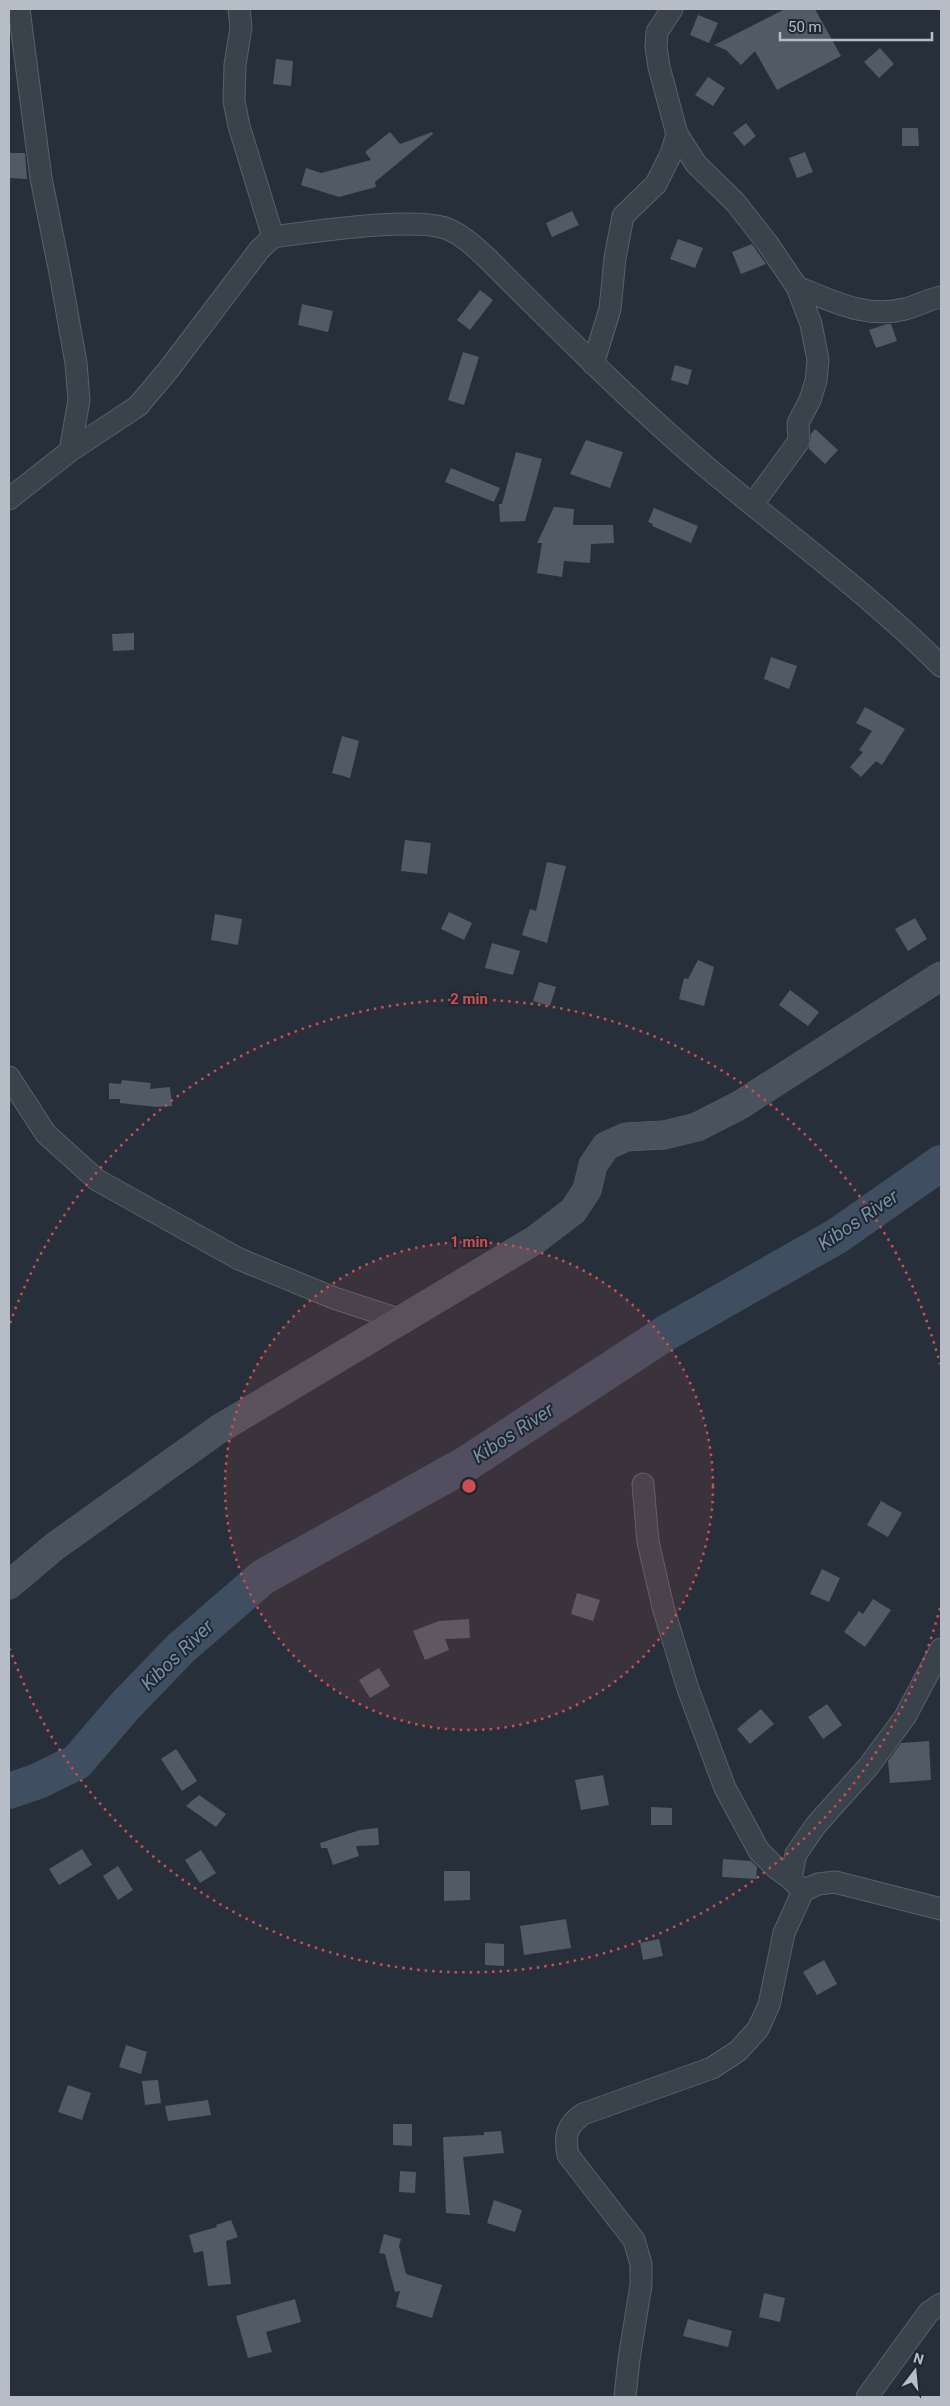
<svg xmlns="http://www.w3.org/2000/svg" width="950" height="2406" font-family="Roboto,sans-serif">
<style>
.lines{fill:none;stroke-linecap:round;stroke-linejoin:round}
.river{stroke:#3f4f61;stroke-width:36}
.building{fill:#505b65}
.minor-casing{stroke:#586069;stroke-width:23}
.secondary-casing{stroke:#586069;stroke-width:29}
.minor{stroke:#3a424b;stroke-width:21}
.secondary{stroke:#49525d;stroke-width:28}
.ring{fill:none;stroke:#ce4d50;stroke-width:2.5;stroke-dasharray:2.5 5}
.labels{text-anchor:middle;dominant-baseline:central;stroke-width:4;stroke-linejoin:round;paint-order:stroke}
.water-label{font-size:19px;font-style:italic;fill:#7b8fa6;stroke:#1f2730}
.centre{fill:#ce4d50;stroke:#1f2730;stroke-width:2.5}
.ring-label{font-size:15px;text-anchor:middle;font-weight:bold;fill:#ce4d50;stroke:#1f2730;stroke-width:4;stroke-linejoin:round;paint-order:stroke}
</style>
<rect width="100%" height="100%" fill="#27303a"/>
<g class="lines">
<path class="river" d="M9 1791 38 1781 77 1762 125 1706 181 1648 263 1577 466 1464 666 1333 837 1236 941 1163"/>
</g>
<path class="building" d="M785 9H815L841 56 777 90 755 51 741 65 726 50 714 45Z
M698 15 718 23 709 43 690 35Z
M880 48 894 64 879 78 864 62Z
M276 59 293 61 291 86 273 84Z
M708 77 725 88 713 106 695 95Z
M746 123 756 136 744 146 733 133Z
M902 128H918L919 146H902Z
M390 132 400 144 432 132 433 134 375 182 376 187 339 197 301 185 306 168 321 173 371 160 365 152Z
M805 152 813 172 797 178 789 158Z
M9 153H25L27 179 9 178Z
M572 211 579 225 552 237 546 223Z
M678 239 703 248 695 268 670 259Z
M752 244 766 264 741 274 732 252Z
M480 290 493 300 470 330 457 320Z
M302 304 333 311 328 332 298 325Z
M887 324H891L897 341 876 348 869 330Z
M463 352 479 357 464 405 448 400Z
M675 365 692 370 688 385 671 380Z
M815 429 838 450 825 464 809 449 811 434Z
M586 440 623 452 610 488 570 474Z
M516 452 542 459 525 521 500 522 499 504H502Z
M451 468 500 488 494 502 445 482Z
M554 507 574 509 573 525H613L614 543 591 544 590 563 564 561 562 577 537 573 542 543H537Z
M654 508 698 526 691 543 652 526 653 524 648 522Z
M134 633V650L113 651 112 634Z
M771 657 797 666 789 689 764 679Z
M865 707 905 729 882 765 876 761 861 777 850 767 863 752 859 750 872 731 856 723Z
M342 736 359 741 350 778 332 773Z
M405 840 431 843 427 874 401 871Z
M547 862 566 866 547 943 522 935 530 909 536 911Z
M449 912 472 923 464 940 441 929Z
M215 914 242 919 238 945 211 940Z
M915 918 927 939 908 951 895 929Z
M492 943 520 951 513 975 485 968Z
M698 960 714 967 704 1006 679 999 684 978 688 979Z
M539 982 556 987 550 1006 533 1001Z
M790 990 819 1012 808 1026 779 1005Z
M122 1080 151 1083 150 1089 170 1087 172 1106 156 1107 120 1103V1099H109V1083L121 1084Z
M881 1501 902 1513 888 1537 867 1525Z
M822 1569 840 1578 829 1602 810 1594Z
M577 1593 600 1600 593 1621 571 1614Z
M873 1599 891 1610 865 1647 844 1632 859 1611 863 1614Z
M469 1619 470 1638 445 1639 449 1650 425 1660 413 1631 439 1621Z
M379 1668 390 1686 370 1698 359 1680Z
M827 1704 842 1725 823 1739 808 1717Z
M761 1709 774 1724 750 1744 737 1729Z
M929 1741 931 1780 890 1783 888 1761 901 1743Z
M176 1749 197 1781 182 1791 161 1759Z
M603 1775 609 1805 581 1810 575 1780Z
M199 1795 226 1814 216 1827 186 1806Z
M651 1807 672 1808V1825H651Z
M378 1828 379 1845 356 1846 359 1856 333 1865 327 1848H321L320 1843 360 1830Z
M82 1849 92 1865 59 1885 49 1869Z
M201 1850 216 1873 200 1883 185 1860Z
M723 1859 751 1861 757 1867 756 1879 722 1877Z
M118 1866 133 1890 118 1900 103 1876Z
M444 1871H470V1900L444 1901Z
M566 1919 571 1948 524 1955 520 1926Z
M659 1939 663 1956 643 1960 640 1943Z
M485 1943 504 1944V1966L485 1965Z
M824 1960 837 1984 817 1995 803 1972Z
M126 2045 147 2052 141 2074 119 2067Z
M158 2080 161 2103 145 2105 142 2081Z
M68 2085 91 2093 82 2120 58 2112Z
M208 2100 211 2115 168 2121 165 2106Z
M393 2124H412V2146L393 2145Z
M501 2131 504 2153 463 2157 470 2215 446 2213 443 2137 484 2135V2132Z
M400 2171 416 2172 415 2193 399 2192Z
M494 2200 522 2210 515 2232 487 2223Z
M231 2220 238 2237 226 2241 231 2284 208 2286 203 2251 194 2253 189 2235 217 2227 216 2225Z
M384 2234 401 2239 399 2246 406 2274 442 2285 432 2318 396 2307 400 2291 395 2292 385 2254 379 2253Z
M764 2293 785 2298 780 2322 759 2317Z
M295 2299 301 2322 266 2332 272 2352 248 2358 236 2316Z
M688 2319 732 2331 728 2347 683 2336Z"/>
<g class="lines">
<g class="minor-casing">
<path id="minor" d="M19 9 41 178 60 273 76 363 79 400 70 451
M239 9 241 27 235 65 234 101 239 126 273 237
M677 134 696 164 735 202 768 244 797 287 811 324 818 360 816 381 810 400 798 423 799 441 753 504
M797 287C833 301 866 319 905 309 918 306 928 299 941 297
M593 364 610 309 615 258 623 216 656 184 671 154 677 134 659 67 656 47 657 32 672 9
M9 499 70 451 138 406 169 369 260 249 273 237C312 232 414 216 448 229 464 236 475 247 488 259 564 335 639 411 722 480 796 541 873 598 941 666
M9 1077 46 1134 97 1180 239 1259 334 1298 401 1320
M643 1484 648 1542 663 1607 688 1689 725 1788 759 1851 776 1868 791 1879
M800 1888 791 1879 796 1854 816 1825 868 1767 905 1717 941 1649
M625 2397 629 2359 641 2285V2264L634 2240 568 2155C564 2135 567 2125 583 2114L712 2068 738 2051 758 2029 769 2005 784 1933 803 1891 818 1884 835 1882 941 1909
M867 2397 929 2312 941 2304"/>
</g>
<g class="secondary-casing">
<path id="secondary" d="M9 1585 54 1547 219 1429 535 1240 573 1211 587 1190 593 1165 606 1146 626 1137 664 1135 697 1127 740 1105 941 976"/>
</g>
<use href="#minor" class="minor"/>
<use href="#secondary" class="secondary"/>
</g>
<circle cx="469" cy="1486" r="244" fill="#ce4d50" fill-opacity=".12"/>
<g class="ring">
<circle cx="469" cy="1486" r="244"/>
<path d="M940 1608A487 487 0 0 1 10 1649M10 1323A487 487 0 0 1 940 1364"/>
</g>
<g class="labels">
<g class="water-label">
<text transform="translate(858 1220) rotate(-34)">Kibos River</text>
<text transform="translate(513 1433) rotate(-33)">Kibos River</text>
<text transform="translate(177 1655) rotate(-44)">Kibos River</text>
</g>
</g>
<circle cx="469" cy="1486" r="8" class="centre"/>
<g class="ring-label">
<text x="469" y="1004">2 min</text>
<text x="469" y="1247">1 min</text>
</g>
<rect width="950" height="2406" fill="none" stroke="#b6bdc6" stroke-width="20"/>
<g transform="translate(915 2371) rotate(16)" stroke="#1f2730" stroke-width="4" paint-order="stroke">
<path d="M0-4L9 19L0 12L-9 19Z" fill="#b6bdc6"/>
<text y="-8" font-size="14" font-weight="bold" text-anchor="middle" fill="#b6bdc6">N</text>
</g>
<path d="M780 32v8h152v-8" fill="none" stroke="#b6bdc6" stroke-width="2.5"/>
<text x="788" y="32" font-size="15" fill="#b6bdc6" stroke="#1f2730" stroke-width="4" paint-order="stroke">50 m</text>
</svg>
